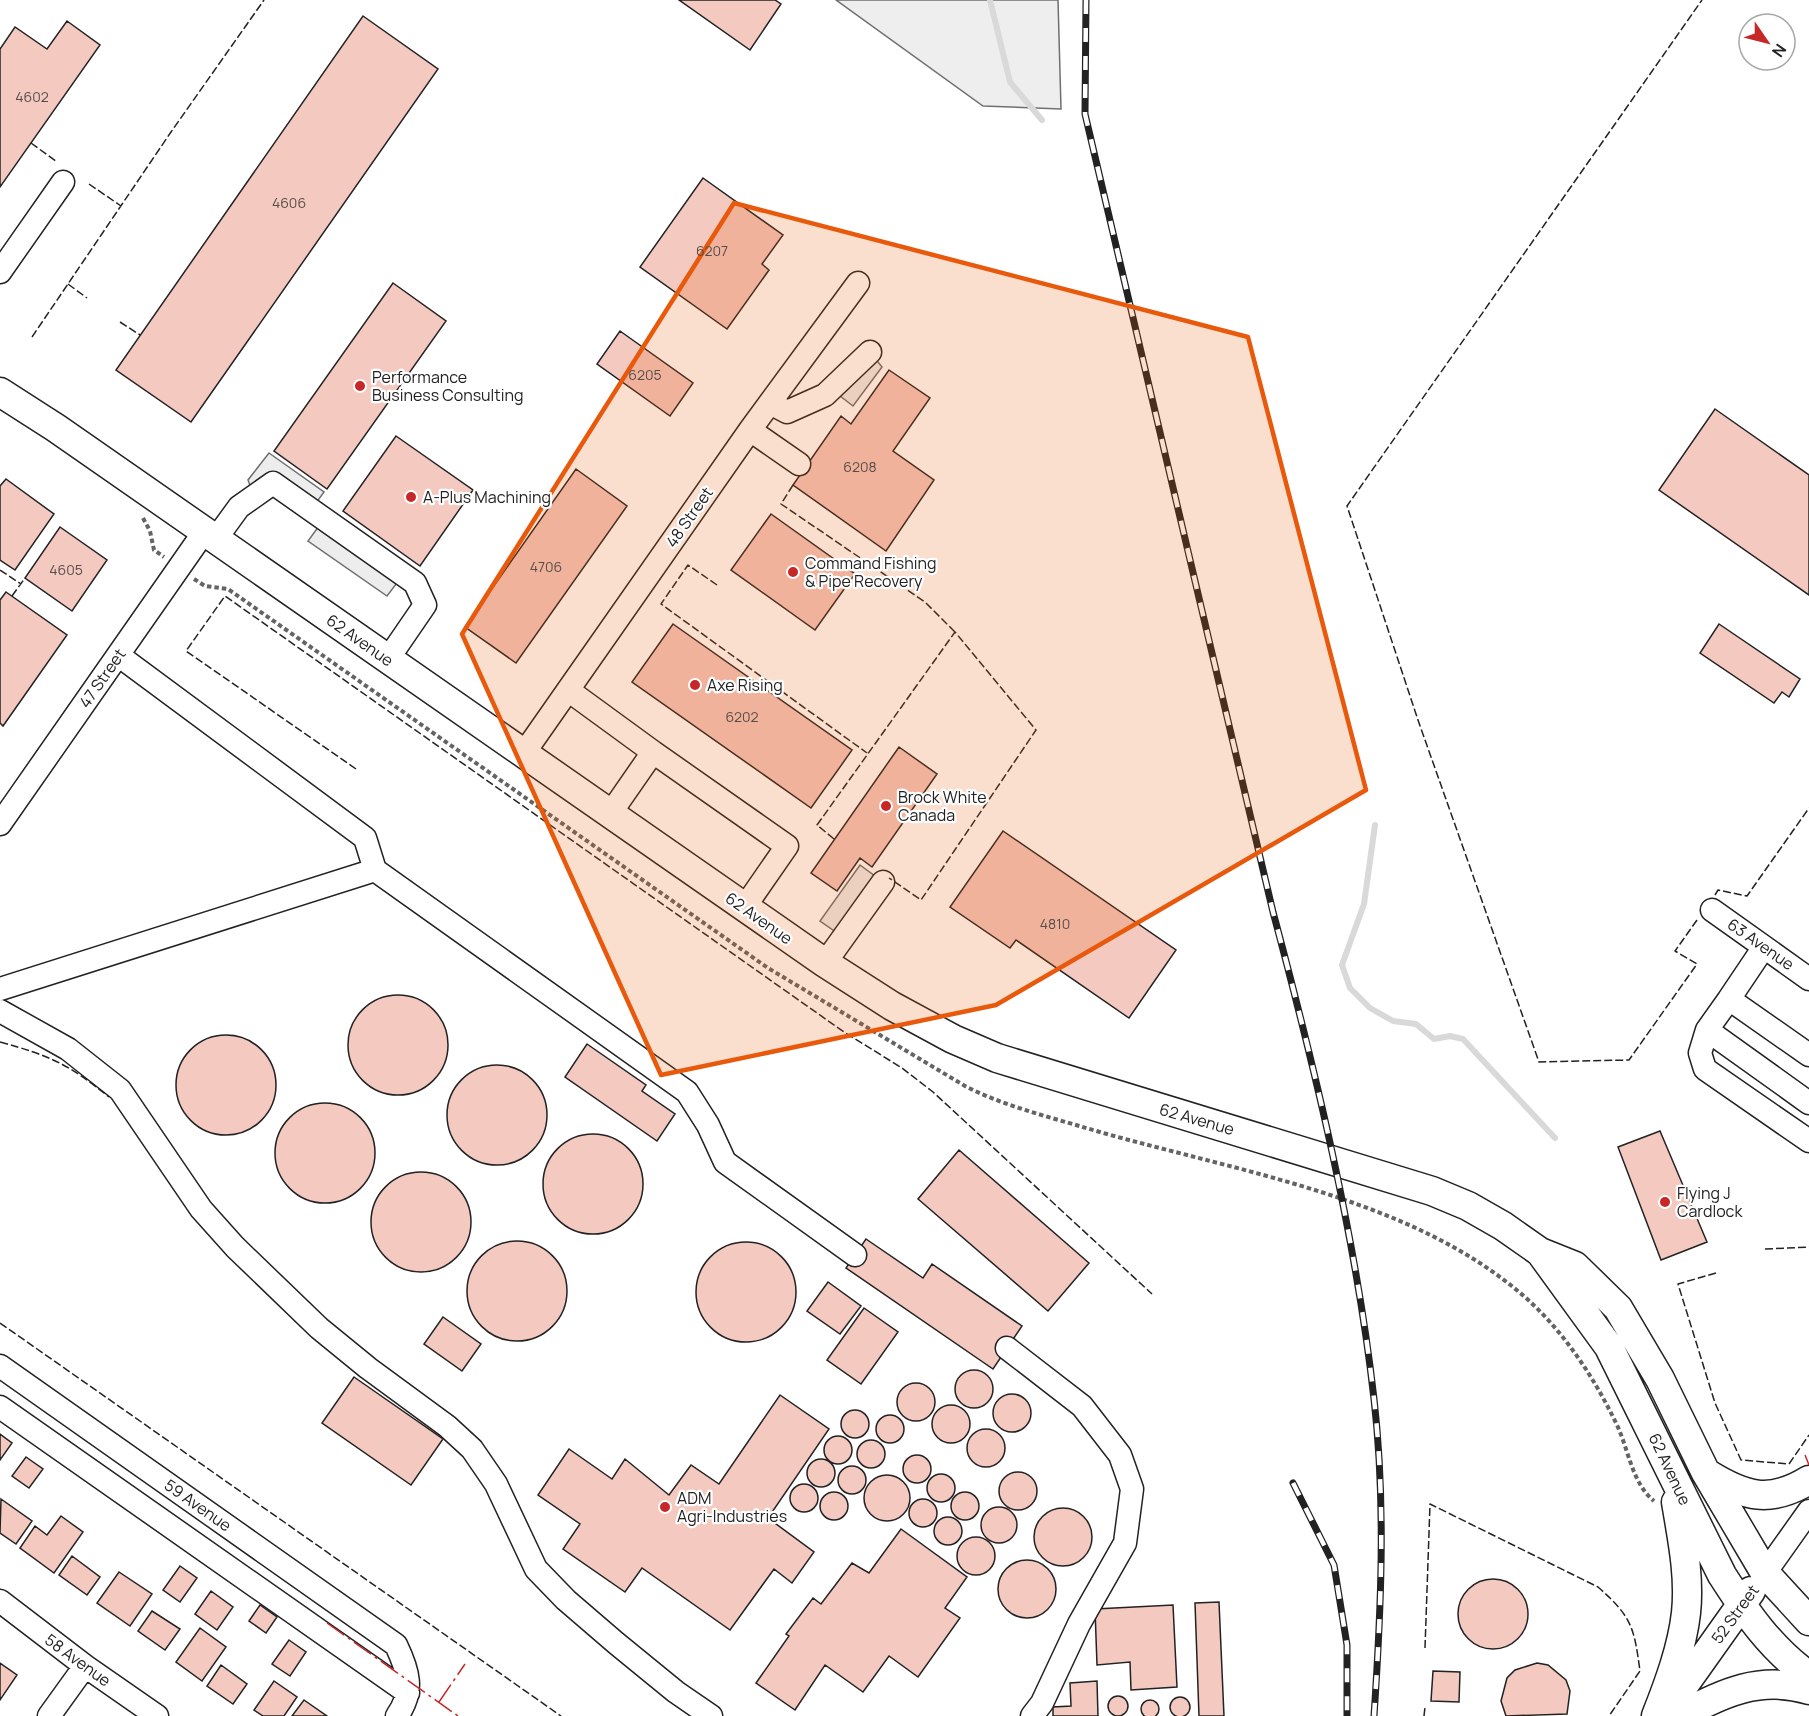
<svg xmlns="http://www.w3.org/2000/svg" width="1809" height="1716" font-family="Manrope,sans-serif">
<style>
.green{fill:#eee;stroke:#6f6f6f;stroke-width:1.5}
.parking{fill:#ededed;stroke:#6f6f6f;stroke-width:1.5}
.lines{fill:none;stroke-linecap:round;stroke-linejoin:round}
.stream{stroke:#d9d9d9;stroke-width:6}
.building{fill:#f3c9c0;stroke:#222;stroke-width:1.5}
.minor-casing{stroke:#222;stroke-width:25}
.major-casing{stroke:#222;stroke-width:31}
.path{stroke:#646464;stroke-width:4;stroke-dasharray:4.5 3;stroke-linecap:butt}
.minor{stroke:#fff;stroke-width:22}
.major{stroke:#fff;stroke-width:28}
.rail-casing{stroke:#222;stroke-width:7}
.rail{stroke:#fff;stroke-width:4.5;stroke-dasharray:14;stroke-linecap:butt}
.fence{stroke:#222;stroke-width:1.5;stroke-dasharray:8 3;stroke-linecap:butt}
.power{stroke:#c62828;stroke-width:1.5;stroke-dasharray:21 4.5 3 4.5;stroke-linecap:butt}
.marked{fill:#e8590c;fill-opacity:0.2;stroke:#e8590c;stroke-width:4.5;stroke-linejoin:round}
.poi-dot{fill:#c62828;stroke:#fff;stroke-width:2}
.labels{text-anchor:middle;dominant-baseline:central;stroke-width:4.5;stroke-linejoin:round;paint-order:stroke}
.number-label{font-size:14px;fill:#564c4a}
.poi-label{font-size:16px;fill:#222;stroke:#fff;text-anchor:start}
.street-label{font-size:16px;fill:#222;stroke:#fff}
</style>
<rect width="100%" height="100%" fill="#fff"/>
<path class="green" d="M836 0H1058L1061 109 983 106Z"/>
<path class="parking" d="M870 352 882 367 853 406 831 389Z
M269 453 324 492 311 510 273 484 254 496 248 480Z
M324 519 403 575 387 596 308 541Z
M860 865 883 882 843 937 820 921Z"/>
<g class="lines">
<path class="stream" d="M990 0 1010 82 1042 120
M1375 825 1364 904 1342 965 1350 988 1370 1008 1393 1021 1416 1024 1434 1039 1450 1036 1463 1039 1555 1138"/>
</g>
<path class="building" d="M679 0H775L781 4 750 50Z
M363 16 438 69 191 422 116 370Z
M67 21 100 45 0 187V49L15 27 47 49Z
M703 178 783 235 762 264 769 270 727 329 640 267Z
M393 283 446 321 327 489 274 451Z
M620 331 693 383 670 416 597 364Z
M889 370 930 398 893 451 934 480 886 551 793 485 841 416 851 424Z
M1715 409 1809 475V595L1659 490Z
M396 436 473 490 420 566 343 511Z
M576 469 627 506 516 663 465 627Z
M6 479 54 514 15 570 0 560V486Z
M771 514 855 574 815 630 731 570Z
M60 527 107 560 72 611 25 578Z
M6 592 67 635 3 726 0 723V600Z
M673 624 852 750 811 808 632 682Z
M1719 624 1800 679 1789 697 1782 692 1774 703 1700 653Z
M899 747 937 774 872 867 860 858 837 891 811 873Z
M1003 831 1176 950 1129 1018 1016 940 1010 948 950 907Z
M348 1045a50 50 0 1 1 100 0a50 50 0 1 1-100 0Z
M176 1085a50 50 0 1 1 100 0a50 50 0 1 1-100 0Z
M587 1044 646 1085 642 1091 675 1114 657 1141 565 1077Z
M447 1115a50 50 0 1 1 100 0a50 50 0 1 1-100 0Z
M275 1153a50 50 0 1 1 100 0a50 50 0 1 1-100 0Z
M1660 1131 1707 1242 1661 1260 1618 1147Z
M543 1184a50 50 0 1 1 100 0a50 50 0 1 1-100 0Z
M959 1150 1089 1263 1048 1311 918 1199Z
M371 1222a50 50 0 1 1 100 0a50 50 0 1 1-100 0Z
M866 1239 923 1278 932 1264 1022 1326 993 1369 846 1268Z
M467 1291a50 50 0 1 1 100 0a50 50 0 1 1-100 0Z
M696 1292a50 50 0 1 1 100 0a50 50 0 1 1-100 0Z
M828 1282 861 1306 840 1334 807 1311Z
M864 1308 898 1332 861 1384 827 1360Z
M443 1317 481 1344 462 1371 424 1344Z
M955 1389a19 19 0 1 1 38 0a19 19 0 1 1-38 0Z
M354 1377 443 1439 411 1485 322 1423Z
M897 1402a19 19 0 1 1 38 0a19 19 0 1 1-38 0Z
M993 1413a19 19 0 1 1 38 0a19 19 0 1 1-38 0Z
M780 1395 829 1429 768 1518 814 1552 792 1583 774 1569 730 1630 642 1568 625 1592 563 1549 580 1524 538 1495 569 1449 612 1479 625 1459 669 1495 691 1465 719 1484Z
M932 1424a19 19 0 1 1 38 0a19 19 0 1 1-38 0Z
M841 1424a14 14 0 1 1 28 0a14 14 0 1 1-28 0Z
M876 1429a14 14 0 1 1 28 0a14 14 0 1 1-28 0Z
M967 1448a19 19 0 1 1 38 0a19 19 0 1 1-38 0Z
M0 1434 12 1443 0 1460Z
M824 1450a14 14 0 1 1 28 0a14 14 0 1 1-28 0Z
M857 1454a14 14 0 1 1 28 0a14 14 0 1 1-28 0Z
M903 1469a14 14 0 1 1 28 0a14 14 0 1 1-28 0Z
M26 1457 43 1469 29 1488 12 1476Z
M807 1473a14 14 0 1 1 28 0a14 14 0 1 1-28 0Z
M838 1480a14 14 0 1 1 28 0a14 14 0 1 1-28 0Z
M999 1491a19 19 0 1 1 38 0a19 19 0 1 1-38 0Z
M927 1488a14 14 0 1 1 28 0a14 14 0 1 1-28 0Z
M864 1498a23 23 0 1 1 46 0a23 23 0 1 1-46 0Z
M790 1498a14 14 0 1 1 28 0a14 14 0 1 1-28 0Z
M820 1506a14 14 0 1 1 28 0a14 14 0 1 1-28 0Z
M951 1506a14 14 0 1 1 28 0a14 14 0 1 1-28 0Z
M1 1499 32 1521 16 1544 0 1533Z
M909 1513a14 14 0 1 1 28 0a14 14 0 1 1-28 0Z
M981 1525a18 18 0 1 1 36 0a18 18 0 1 1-36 0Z
M1034 1537a29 29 0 1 1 58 0a29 29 0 1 1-58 0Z
M61 1516 83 1532 54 1573 20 1548 35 1526 47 1535Z
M934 1531a14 14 0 1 1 28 0a14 14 0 1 1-28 0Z
M901 1529 967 1577 945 1608 960 1618 918 1677 889 1656 863 1692 825 1665 795 1710 756 1683 789 1636 786 1634 813 1598 821 1604 852 1563 869 1573Z
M957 1556a19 19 0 1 1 38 0a19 19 0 1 1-38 0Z
M72 1556 100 1577 87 1595 59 1575Z
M998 1589a29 29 0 1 1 58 0a29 29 0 1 1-58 0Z
M180 1566 197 1578 180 1602 163 1590Z
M119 1572 152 1594 130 1626 97 1603Z
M1458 1614a35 35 0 1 1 70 0a35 35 0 1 1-70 0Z
M211 1591 233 1607 217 1630 195 1614Z
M1219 1602 1224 1716H1199L1195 1603Z
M260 1605 277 1617 266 1633 249 1621Z
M1173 1605 1177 1687 1131 1690 1130 1662 1097 1665 1095 1609Z
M152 1611 180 1629 165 1650 138 1631Z
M200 1628 226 1647 202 1681 176 1662Z
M289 1640 306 1652 290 1676 272 1664Z
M0 1663 17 1675 0 1700Z
M1537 1663 1548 1665 1566 1680 1570 1691 1567 1714 1506 1716 1501 1701 1507 1678 1515 1670Z
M221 1665 247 1684 233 1704 207 1686Z
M1433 1671 1460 1672 1459 1702 1431 1701Z
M274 1681 297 1697 284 1716H263L254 1710Z
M1097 1681 1098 1716H1053V1707L1071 1706 1070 1683Z
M1108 1706a10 10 0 1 1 20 0a10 10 0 1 1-20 0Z
M1170 1707a10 10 0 1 1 20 0a10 10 0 1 1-20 0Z
M1141 1709a9 9 0 1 1 18 0a9 9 0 1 1-18 0Z
M304 1700 327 1716H292Z"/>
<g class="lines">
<g class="minor-casing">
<path id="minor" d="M0 272 63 182
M770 403 787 412 825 395 870 352
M750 430 799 464
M215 540 239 507 273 483 415 583 425 605 388 659
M118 655 365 838 375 870 687 1092 708 1125 725 1162 855 1255
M568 690 653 752
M524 753 750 430 858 283
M610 814 653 752 787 846 744 908
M0 824 204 532
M1712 910 1809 979
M1764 947 1729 999 1809 1055
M825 963 883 882
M0 989 375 870
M1729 999 1707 1030 1809 1103
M0 1011 68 1049 120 1090 201 1209 235 1247 319 1328 368 1368 447 1426 472 1449 496 1484 536 1569 566 1600 616 1643 676 1692 711 1716
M1707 1030 1700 1053 1705 1069 1809 1141
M1007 1348 1082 1406 1120 1455 1132 1489 1125 1543 1079 1624 1042 1703 1032 1716
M0 1366 396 1645C408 1670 415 1691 397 1716
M0 1407 408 1693
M1765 1573 1809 1511
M0 1601 85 1666 157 1716
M49 1716 85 1666"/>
</g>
<g class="major-casing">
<path id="major" d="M0 392 56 428 825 963 892 1006 953 1039 997 1058 1432 1191 1468 1206 1503 1226 1540 1252 1575 1266 1618 1308 1660 1379 1706 1473 1765 1573 1809 1621
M1540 1252 1609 1347 1722 1575C1747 1614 1771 1649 1809 1676
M1708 1474C1745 1497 1770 1504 1809 1480
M1670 1705 1751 1591
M1656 1716C1669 1683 1682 1648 1686 1613 1690 1576 1682 1538 1676 1502
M1680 1716C1722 1693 1761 1675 1809 1690"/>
</g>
<path class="path" d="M143 518 150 531 154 550 164 557
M194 579 205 586 228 589 768 968 965 1086C1000 1104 1038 1114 1076 1125 1214 1167 1387 1191 1504 1280 1555 1318 1590 1369 1617 1425 1629 1451 1632 1483 1654 1501"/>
<use href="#minor" class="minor"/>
<use href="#major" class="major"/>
<g class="rail-casing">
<path id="rail" d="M1086 0 1085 114 1273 912C1315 1069 1356 1238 1374 1399 1386 1504 1381 1611 1374 1716
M1293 1483 1334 1565 1347 1645V1716"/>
</g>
<use href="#rail" class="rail"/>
<path class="fence" d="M31 143 57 162
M89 184 121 206
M68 284 87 298
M120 322 140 335
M32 337 171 132 264 0
M793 485 781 504 925 602 955 632
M0 570 21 584
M717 585 688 565 661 604 867 753
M12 596 25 578
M356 769 186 651 225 596 844 1032 902 1068 933 1092 1152 1294
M834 839 817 825 955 632 1036 730 921 900 889 878
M1715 895 1718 890 1747 896 1809 808
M1697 920 1675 951 1697 964 1629 1060 1539 1062 1419 723 1347 506 1702 0
M0 1042C51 1056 68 1064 109 1097
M1765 1249 1809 1247
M1716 1273 1678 1284 1715 1403 1741 1460 1789 1464 1809 1435
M0 1323 561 1716
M1425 1648 1430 1504 1598 1587C1632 1617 1634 1627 1640 1671L1609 1716
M1424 1716 1425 1707"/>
<path class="power" d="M1805 1455 1809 1465
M327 1623 458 1716
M439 1702 465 1664"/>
</g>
<path class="marked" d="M734 203 1248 337 1366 790 996 1005 661 1075 462 634Z"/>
<g class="poi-dot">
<circle cx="360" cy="386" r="6"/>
<circle cx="411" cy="497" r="6"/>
<circle cx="793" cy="572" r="6"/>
<circle cx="695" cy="685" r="6"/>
<circle cx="886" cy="806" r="6"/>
<circle cx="1665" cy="1202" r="6"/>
<circle cx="665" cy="1507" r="6"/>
</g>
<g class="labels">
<g class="number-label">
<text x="32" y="96">4602</text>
<text x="289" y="202">4606</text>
<text x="712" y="250">6207</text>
<text x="645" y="374">6205</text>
<text x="860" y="466">6208</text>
<text x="546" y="566">4706</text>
<text x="66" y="569">4605</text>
<text x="742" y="716">6202</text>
<text x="1055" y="923">4810</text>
</g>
<g class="poi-label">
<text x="372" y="377">Performance<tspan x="372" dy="18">Business Consulting</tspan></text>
<text x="423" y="497">A-Plus Machining</text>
<text x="805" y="563">Command Fishing<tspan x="805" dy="18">&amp; Pipe Recovery</tspan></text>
<text x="707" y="685">Axe Rising</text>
<text x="898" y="797">Brock White<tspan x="898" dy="18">Canada</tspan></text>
<text x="1677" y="1193">Flying J<tspan x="1677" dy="18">Cardlock</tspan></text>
<text x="677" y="1498">ADM<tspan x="677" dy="18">Agri-Industries</tspan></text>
</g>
<g class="street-label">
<text transform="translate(689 517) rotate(-55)">48 Street</text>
<text transform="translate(360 640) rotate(35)">62 Avenue</text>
<text transform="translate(102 678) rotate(-55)">47 Street</text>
<text transform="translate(759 918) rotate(35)">62 Avenue</text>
<text transform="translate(1761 944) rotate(35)">63 Avenue</text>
<text transform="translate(1197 1119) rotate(16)">62 Avenue</text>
<text transform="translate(1670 1469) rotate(65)">62 Avenue</text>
<text transform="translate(198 1505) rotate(35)">59 Avenue</text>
<text transform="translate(1735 1614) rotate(-54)">52 Street</text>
<text transform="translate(78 1660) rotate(36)">58 Avenue</text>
</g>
</g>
<g transform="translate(1767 42) rotate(125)"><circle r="28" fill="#ffffff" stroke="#a7a7a7" stroke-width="1.5"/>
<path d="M0-4.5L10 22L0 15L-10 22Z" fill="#c62828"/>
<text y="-9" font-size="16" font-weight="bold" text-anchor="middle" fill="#222222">N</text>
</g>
</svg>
